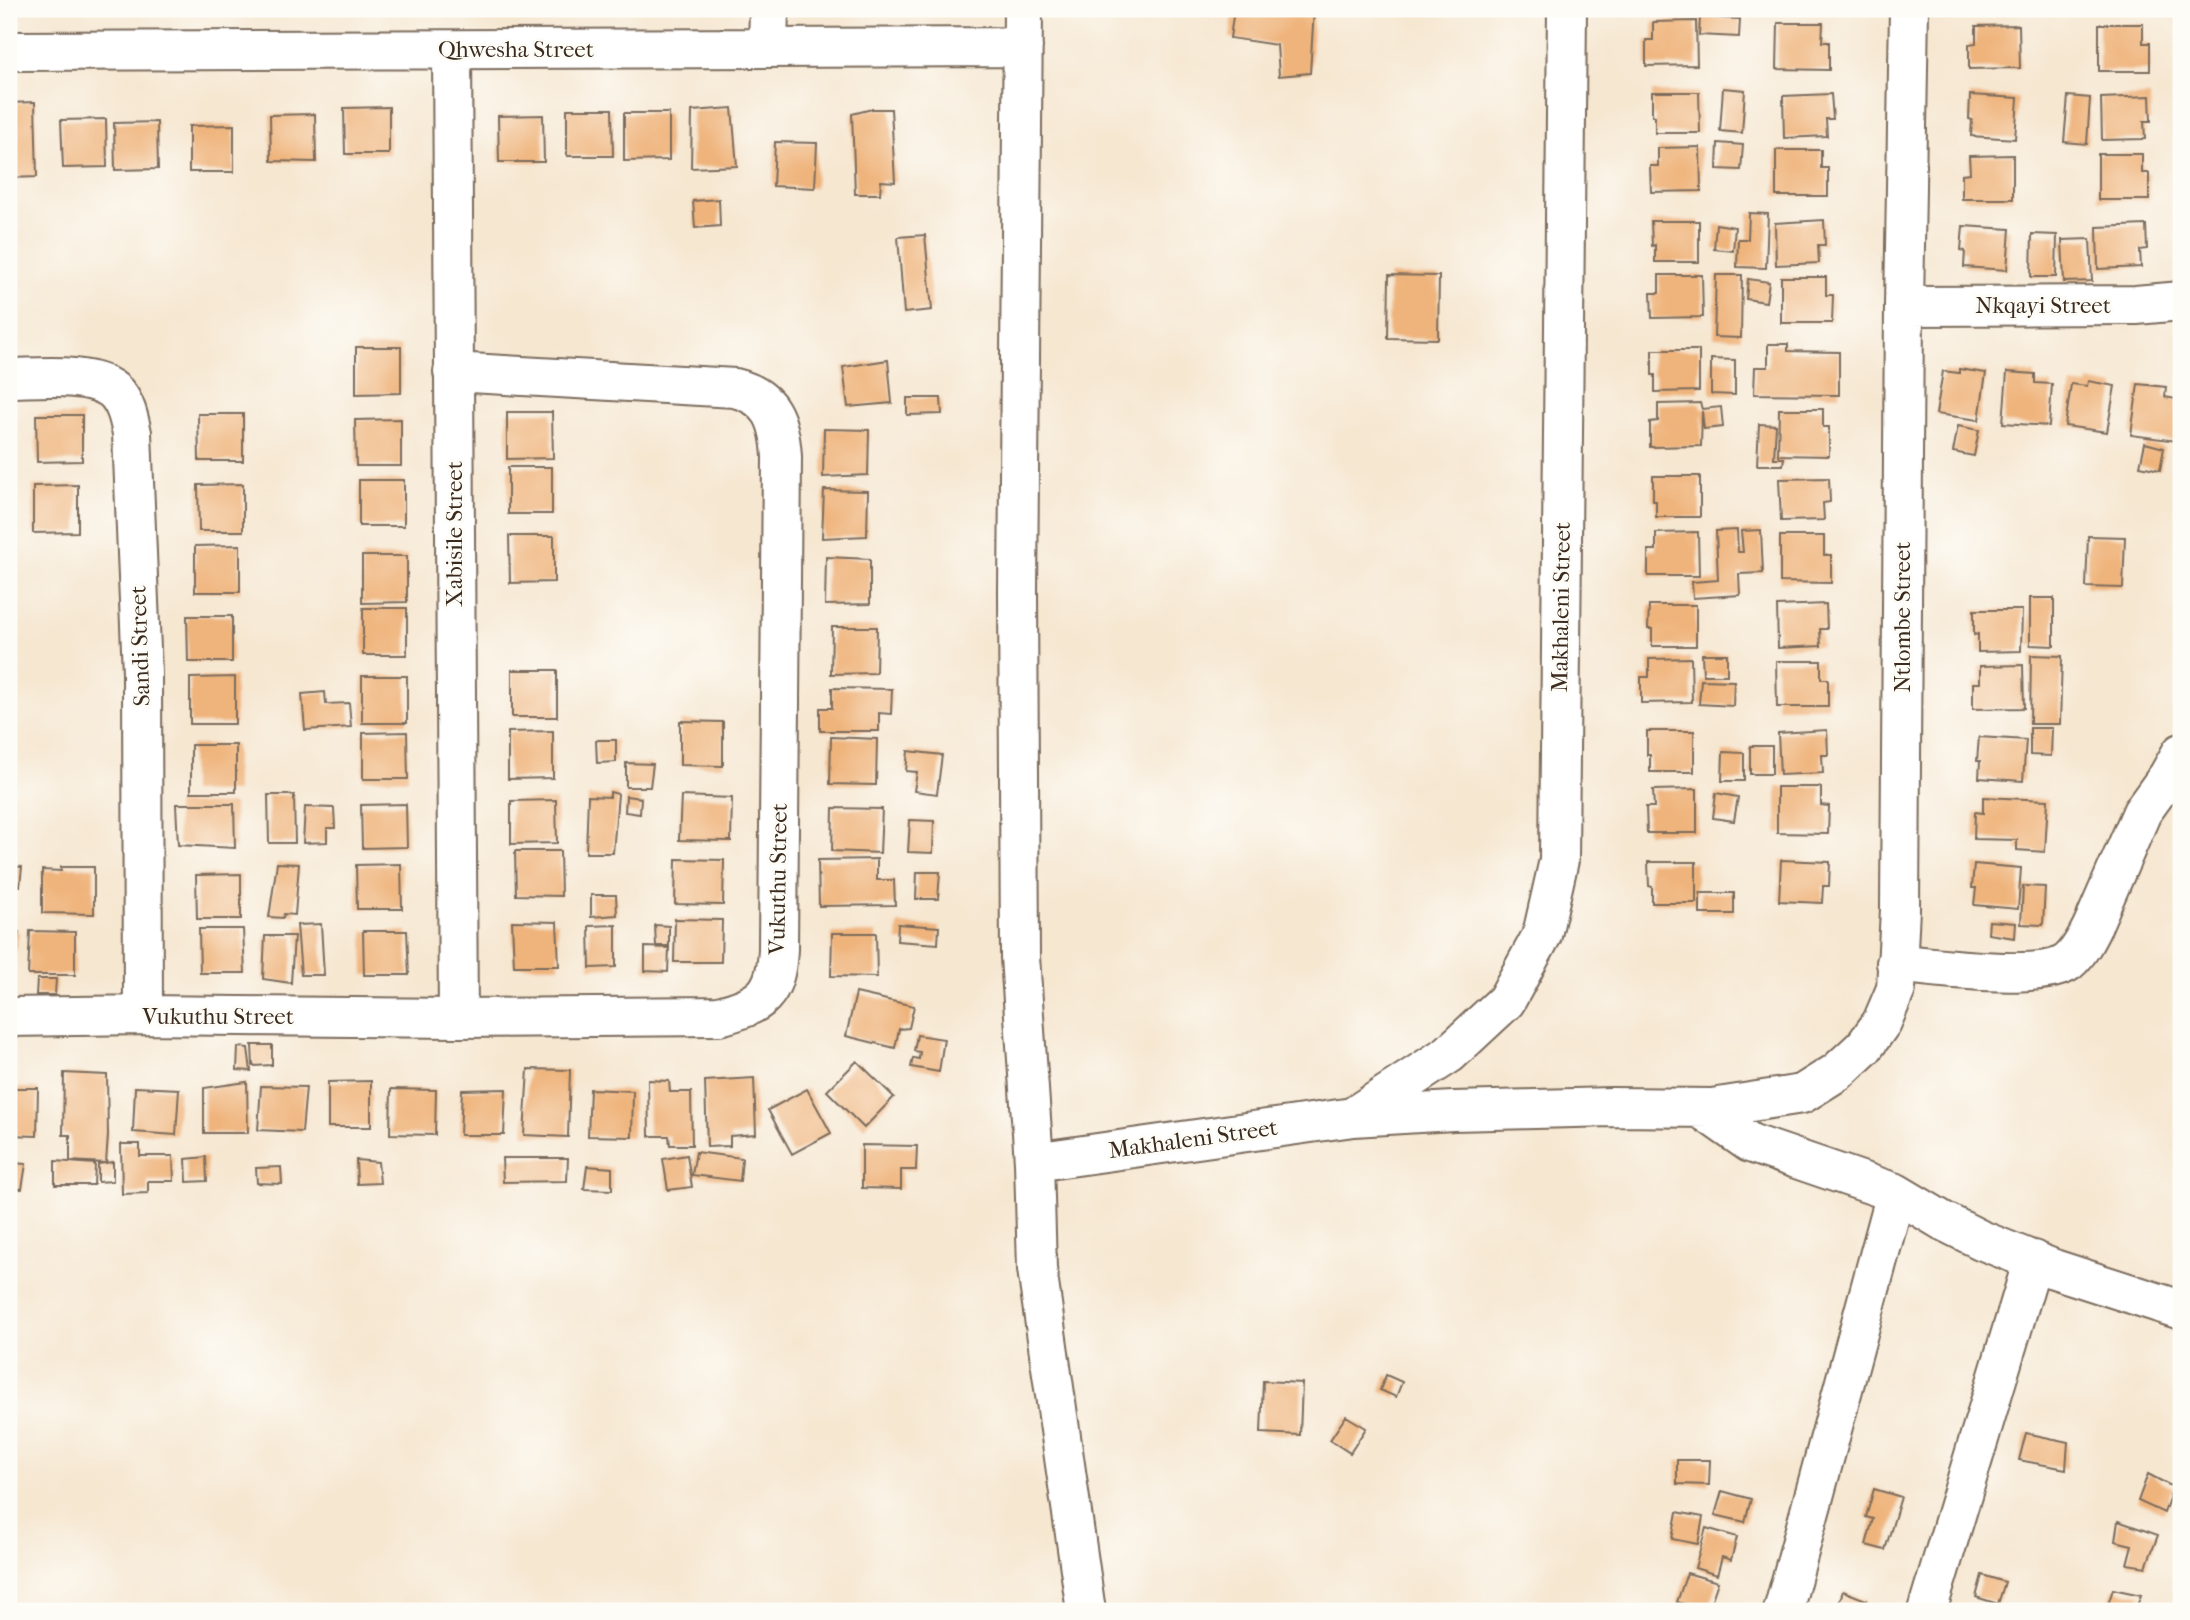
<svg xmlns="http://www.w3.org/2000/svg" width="2190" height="1620" font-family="'IM FELL French Canon',serif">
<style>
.building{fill:#efb47b}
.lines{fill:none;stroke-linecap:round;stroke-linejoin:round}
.minor-casing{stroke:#7c6c5d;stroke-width:42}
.minor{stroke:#fff;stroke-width:38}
.labels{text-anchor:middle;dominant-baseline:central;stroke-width:6;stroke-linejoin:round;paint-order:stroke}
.street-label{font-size:23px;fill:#3b2a1e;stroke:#fdfcf7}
</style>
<rect width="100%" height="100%" fill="#fdfcf7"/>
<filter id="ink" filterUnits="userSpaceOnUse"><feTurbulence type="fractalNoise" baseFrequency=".0143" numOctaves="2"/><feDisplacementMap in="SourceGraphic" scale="14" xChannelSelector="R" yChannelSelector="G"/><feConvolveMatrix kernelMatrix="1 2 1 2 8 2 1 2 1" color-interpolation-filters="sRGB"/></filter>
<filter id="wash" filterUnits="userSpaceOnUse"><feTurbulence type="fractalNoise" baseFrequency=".00686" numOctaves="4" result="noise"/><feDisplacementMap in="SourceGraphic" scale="28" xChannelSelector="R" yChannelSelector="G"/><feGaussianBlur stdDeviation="1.57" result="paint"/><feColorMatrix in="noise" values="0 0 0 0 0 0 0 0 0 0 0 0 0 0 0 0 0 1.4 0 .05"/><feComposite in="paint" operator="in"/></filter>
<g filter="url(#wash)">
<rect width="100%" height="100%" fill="#f6e7d1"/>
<g id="blocks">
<path class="building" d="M1234 9H1314L1310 73 1279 76 1277 45 1230 38Z
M1700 17 1740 19 1739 37 1699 35Z
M1696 21 1697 65 1646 66V40H1653V22Z
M1778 23H1823L1822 42H1829V70L1777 69Z
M2099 24H2143V43H2150V71H2099Z
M2019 25 2020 68 1969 69V44L1976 43V26Z
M1723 88 1745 90 1742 133 1720 131Z
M1652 92H1699L1700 133H1655V116H1652Z
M1831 94 1833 119H1826L1827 136 1784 138 1783 96Z
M1970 95 2018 98 2015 139 1971 136 1972 120 1969 119Z
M2068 96 2090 98 2087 144 2064 142Z
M2150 96 2151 121H2144L2145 139 2102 140 2101 98Z
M35 102 37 177 9 178V103Z
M389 107V154H345L344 108Z
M732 108 737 166 691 168 692 111Z
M567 109H612L613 156H567Z
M872 109H891L895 182 881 181 880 194H855L852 114Z
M624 113H669V160L624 161Z
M315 114 316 162 271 161 270 115Z
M543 115 544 162H499L498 116Z
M106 119 107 167 63 168 61 120Z
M157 122 158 169 115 170 114 123Z
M234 125V172H189V126Z
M775 142 817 143 815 188 773 186Z
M1718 143 1743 145 1741 170 1717 169Z
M1700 147 1701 191 1651 192 1650 166H1658V148Z
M1776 150H1821V168H1828V196H1776Z
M2098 154H2142V173H2149V200H2098Z
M2013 155V199H1962V174L1970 173 1969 156Z
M719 199 720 226 695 228 693 201Z
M1749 213 1768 214 1766 268 1737 267 1738 239H1748Z
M1824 220 1825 245H1818L1819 263 1776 265 1775 223Z
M1651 221H1699V262H1655V245L1652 246Z
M1716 224 1735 227 1733 251 1714 249Z
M2146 225 2147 249 2140 250 2141 267 2098 269 2097 227Z
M1963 226 2010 229 2007 270 1964 267 1965 251 1961 250Z
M2032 234 2057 235 2056 277H2031Z
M925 235 932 310 904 313 898 237Z
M2090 239 2092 281 2064 282 2062 240Z
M1389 275 1439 276 1438 339 1388 338Z
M1659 275H1702L1703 317 1652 318 1651 293H1659Z
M1716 275H1742L1741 338 1714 337Z
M1781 277H1826V295H1833L1832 323H1781Z
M1748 279 1769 282 1766 302 1746 299Z
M1768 344H1788V351L1839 352V395L1754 394 1755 367H1768Z
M356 347H401V393L356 394Z
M1652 350H1699V391L1655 392V375H1652Z
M1711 359 1735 360V395L1711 394Z
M888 360 892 403 848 407 843 367Z
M1959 369 1986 373 1979 420 1936 414 1943 371 1959 373Z
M2007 372 2035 374V383L2052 384 2049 426 2003 423Z
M2088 381 2115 386 2107 432 2065 426 2071 384 2087 386Z
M2138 384 2166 387 2165 397 2181 400 2176 441 2131 435Z
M907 398H941L942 414 907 415Z
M1700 403 1702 409 1721 407 1723 427 1704 429 1702 411 1701 446 1650 447V422L1658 421V404Z
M1779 409H1823V427H1829V456L1778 455Z
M507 412H552L553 458 507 459Z
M198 414H243V461H199Z
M36 415H82V461L37 462Z
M401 419V466H356L355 420Z
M1759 424 1776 425 1774 458H1784L1783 465H1757Z
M1958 426 1979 430 1974 456 1953 452Z
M824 429 869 430 868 475 823 477Z
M2145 443 2164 448 2160 470 2140 466Z
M508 467H552V514H508Z
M1653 476H1700V517H1656V501H1653Z
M1829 478 1830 502 1823 503 1824 520 1781 521 1779 479Z
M359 480H404V526H359Z
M243 484V531H199L198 485Z
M78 485V532L33 533V486Z
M824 490 868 491 867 536 822 538Z
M1737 530 1738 552H1743L1741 531 1761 530 1763 573 1739 574 1740 595 1693 598 1692 582 1718 580 1716 531Z
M1698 532 1699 576H1648V550H1656V533Z
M509 536H554V582L510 583Z
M1780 536H1824V555H1831V583L1780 582Z
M2088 536 2125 537 2123 588 2086 587Z
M240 545V592H195V546Z
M362 556H407V602L362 603Z
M826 557 870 559V604L825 605Z
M2030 598H2054V646L2030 645Z
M1826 604 1827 629H1820L1821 646 1778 648 1777 606Z
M1649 605H1696V646H1652V629H1648Z
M363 608H407V655H363Z
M1974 610H2022L2021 651 1978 652V634L1974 635Z
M187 616H232V662H188Z
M832 627H877L876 673 831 674Z
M1702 654H1727V675H1703Z
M2031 655 2062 656 2060 724H2030Z
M1691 658 1692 702 1641 703V677H1649V659Z
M1776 661H1821V679H1828V707H1777Z
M2023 665 2024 708 1973 709V683H1980V666Z
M512 670H557V717H512Z
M362 676H407V723H362Z
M235 677V724H190V678Z
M1701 680 1734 681 1733 706 1699 704Z
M832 688 892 689 891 714 879 713V731H820V708H832Z
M325 692 326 704 349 703 351 727 305 730 302 694Z
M680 721 723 722V766L680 765Z
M2030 728H2052L2051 756 2030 755Z
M1827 730 1828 755H1822L1823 773 1780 775 1778 733Z
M553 731V778L508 779V732Z
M1647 731H1694V772H1650V755H1647Z
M407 732 408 779H363V733Z
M831 737 877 739 876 785 830 784Z
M1979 737 2026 740 2023 781 1979 778 1980 761H1977Z
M598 740H616V762L597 763 596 741Z
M191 745H236V792H191Z
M1750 746H1772V774H1750Z
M908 751 942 755 937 794 914 791 917 772 906 771Z
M1723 752 1744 753V781H1722Z
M626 763 653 764 650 787H626Z
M1777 787H1821V805L1829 806 1828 834 1777 833Z
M1697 789V833H1647L1646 807H1654L1653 790Z
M610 792 618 794 613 853H586L588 796 610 797Z
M1716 793 1738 797 1734 821 1713 818Z
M268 795H294L295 843H269Z
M626 796 641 798 640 814 625 812Z
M681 796 732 798 731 841 679 840Z
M1983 797 2048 800 2045 852 2017 850V840L1974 839 1975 812 1983 813Z
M556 800 557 843 511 844V801Z
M176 804H234L235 848 178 845Z
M406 804 407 847 362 848 361 805Z
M305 807 334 808 335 828H327V842L303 843Z
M833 808 882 809 880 853 832 851Z
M910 820 934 821 933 853 908 852Z
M515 851H560L561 896 516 895Z
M676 859 724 860 723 905 675 904Z
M877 859V880H894L895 905 819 906 818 860Z
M1781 860 1830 862 1829 886H1823L1822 903 1779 901Z
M1648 862H1696V903H1652V887L1649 886Z
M277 863 299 864 295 915 284 914 283 918 269 917Z
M401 864 402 909H357L356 865Z
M1974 864 2021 868 2018 909 1974 905 1976 888H1972Z
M9 866 22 867 20 886 12 885 11 908H9Z
M61 867H94V914L42 913V870L61 871Z
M917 872H940L938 899H916Z
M241 874V919H197L196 875Z
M2023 886 2045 887 2043 925 2021 924Z
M1700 893H1734V914H1700Z
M591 895H616L617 915 591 917Z
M675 919 722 920 721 962H674Z
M512 921 557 922 559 966H514Z
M1989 921 2016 923 2015 938 1988 934Z
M321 924 324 975H301L297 925Z
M898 924 939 927 938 944 897 941Z
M616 925V967L590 968 589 926Z
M655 925 669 926V946H656Z
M199 929H243L245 973H200Z
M9 930 19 932 12 968 9 967Z
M30 931 75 932V975H28Z
M363 931H407L409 975H364Z
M832 933H876L877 977 831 976Z
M265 936H294L291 983 263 979Z
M645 947 669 948 668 972 645 971Z
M37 979H56L55 995H36Z
M856 993 914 1006 909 1028 899 1029 895 1048 846 1036Z
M917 1035 944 1039 939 1072 911 1067 913 1058 919 1059 920 1052 914 1051Z
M252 1045H272V1065L253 1066Z
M238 1047 248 1048 251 1071 237 1070Z
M857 1061 894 1097 864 1128 827 1091Z
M528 1069 570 1070 568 1137 524 1135Z
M64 1073 107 1075 108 1135 106 1163 70 1161V1135H63Z
M754 1078 756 1134 730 1136V1146L707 1147 705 1081Z
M648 1080 669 1081 670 1092H691L692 1145H670L669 1136H649Z
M371 1081V1127H328V1082Z
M247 1082 248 1133H204V1088Z
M261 1086 306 1087 302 1132 258 1130Z
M135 1087 179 1089 176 1135 133 1132Z
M9 1088H38L37 1136 9 1135Z
M391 1089 436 1090 435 1135 390 1134Z
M506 1089 504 1135H460L462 1090Z
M590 1089 633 1091 632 1137 588 1136Z
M807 1089 831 1133 792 1154 768 1110Z
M121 1144H140V1156H173L174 1181H148V1193L122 1194Z
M862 1145 917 1146 916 1170H901V1189L862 1188Z
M696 1152 742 1158 740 1181 692 1175Z
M687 1155 692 1187 668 1190 663 1159Z
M206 1157 207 1181 187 1182 186 1159Z
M502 1158H568L567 1181 503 1182Z
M356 1160 378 1162 380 1183 357 1184Z
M55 1161 95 1164 94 1185H55Z
M113 1162V1181L98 1182V1164Z
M9 1163 26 1164 22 1189 9 1188Z
M587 1166 612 1168V1190L584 1189Z
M281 1167 282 1184 257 1183 256 1168Z
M1386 1375 1402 1382 1396 1397 1380 1390Z
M1263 1381 1302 1383 1300 1435 1261 1433Z
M1346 1416 1366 1428 1350 1453 1330 1440Z
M2026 1433 2068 1442 2066 1469 2019 1460Z
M1677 1460H1710L1709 1485 1677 1484Z
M2148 1474 2173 1487 2164 1513 2138 1501Z
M1874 1489 1901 1497 1885 1550 1866 1545 1873 1519 1866 1517Z
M1722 1491 1751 1499 1745 1522 1715 1515Z
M1677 1512 1703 1517 1698 1544 1672 1539Z
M2118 1521 2158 1535 2146 1567 2127 1564 2132 1545 2115 1541Z
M1706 1528 1737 1537 1731 1560 1722 1557 1717 1575 1695 1568Z
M1687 1573 1718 1582 1708 1611 1677 1602Z
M1982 1575 2005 1582 1998 1604 1976 1597Z
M2113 1589 2141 1595 2135 1611H2106Z
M1843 1591 1866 1600 1861 1611H1836Z"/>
</g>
</g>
<g filter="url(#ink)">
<use href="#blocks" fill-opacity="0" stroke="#7c6c5d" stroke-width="2"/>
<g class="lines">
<g class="minor-casing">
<path id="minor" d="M1023 9 1018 592 1020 957 1034 1162 1037 1269 1086 1611
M768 47 769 9
M452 50 458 1018
M9 51 1023 47
M1904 306 2136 305 2181 301
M9 378C37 378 95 371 116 393 126 404 129 419 132 433L142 673 143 1015
M1896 963C1931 967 2042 981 2068 962 2079 953 2086 939 2092 927L2142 812 2168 776 2181 753
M9 1017 143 1015 458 1018 719 1016C761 1005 776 995 778 949L782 457C780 422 772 397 735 388L453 372
M1700 1108 1750 1143 1896 1193 1943 1221 1981 1240 2054 1269 2181 1310
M1354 1116 1449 1054 1506 1001 1542 935 1559 860 1567 9
M1034 1162 1353 1117 1453 1111 1612 1107 1712 1108 1802 1094 1837 1072 1864 1047 1882 1022 1896 989 1900 909 1904 306 1909 9
M1783 1611 1896 1193
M1927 1611 2033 1260"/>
</g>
<use href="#minor" class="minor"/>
</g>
</g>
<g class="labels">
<g class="street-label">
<text x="516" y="49">Qhwesha Street</text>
<text x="2043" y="305">Nkqayi Street</text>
<text transform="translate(454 534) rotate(-90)">Xabisile Street</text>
<text transform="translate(1561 607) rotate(-89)">Makhaleni Street</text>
<text transform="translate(1902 617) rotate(-90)">Ntlombe Street</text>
<text transform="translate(140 646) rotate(-92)">Sandi Street</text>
<text transform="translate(778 879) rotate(-89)">Vukuthu Street</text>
<text x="218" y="1016">Vukuthu Street</text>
<text transform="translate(1193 1139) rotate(-8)">Makhaleni Street</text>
</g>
</g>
<rect width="2190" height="1620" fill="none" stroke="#fdfcf7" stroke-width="35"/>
</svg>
